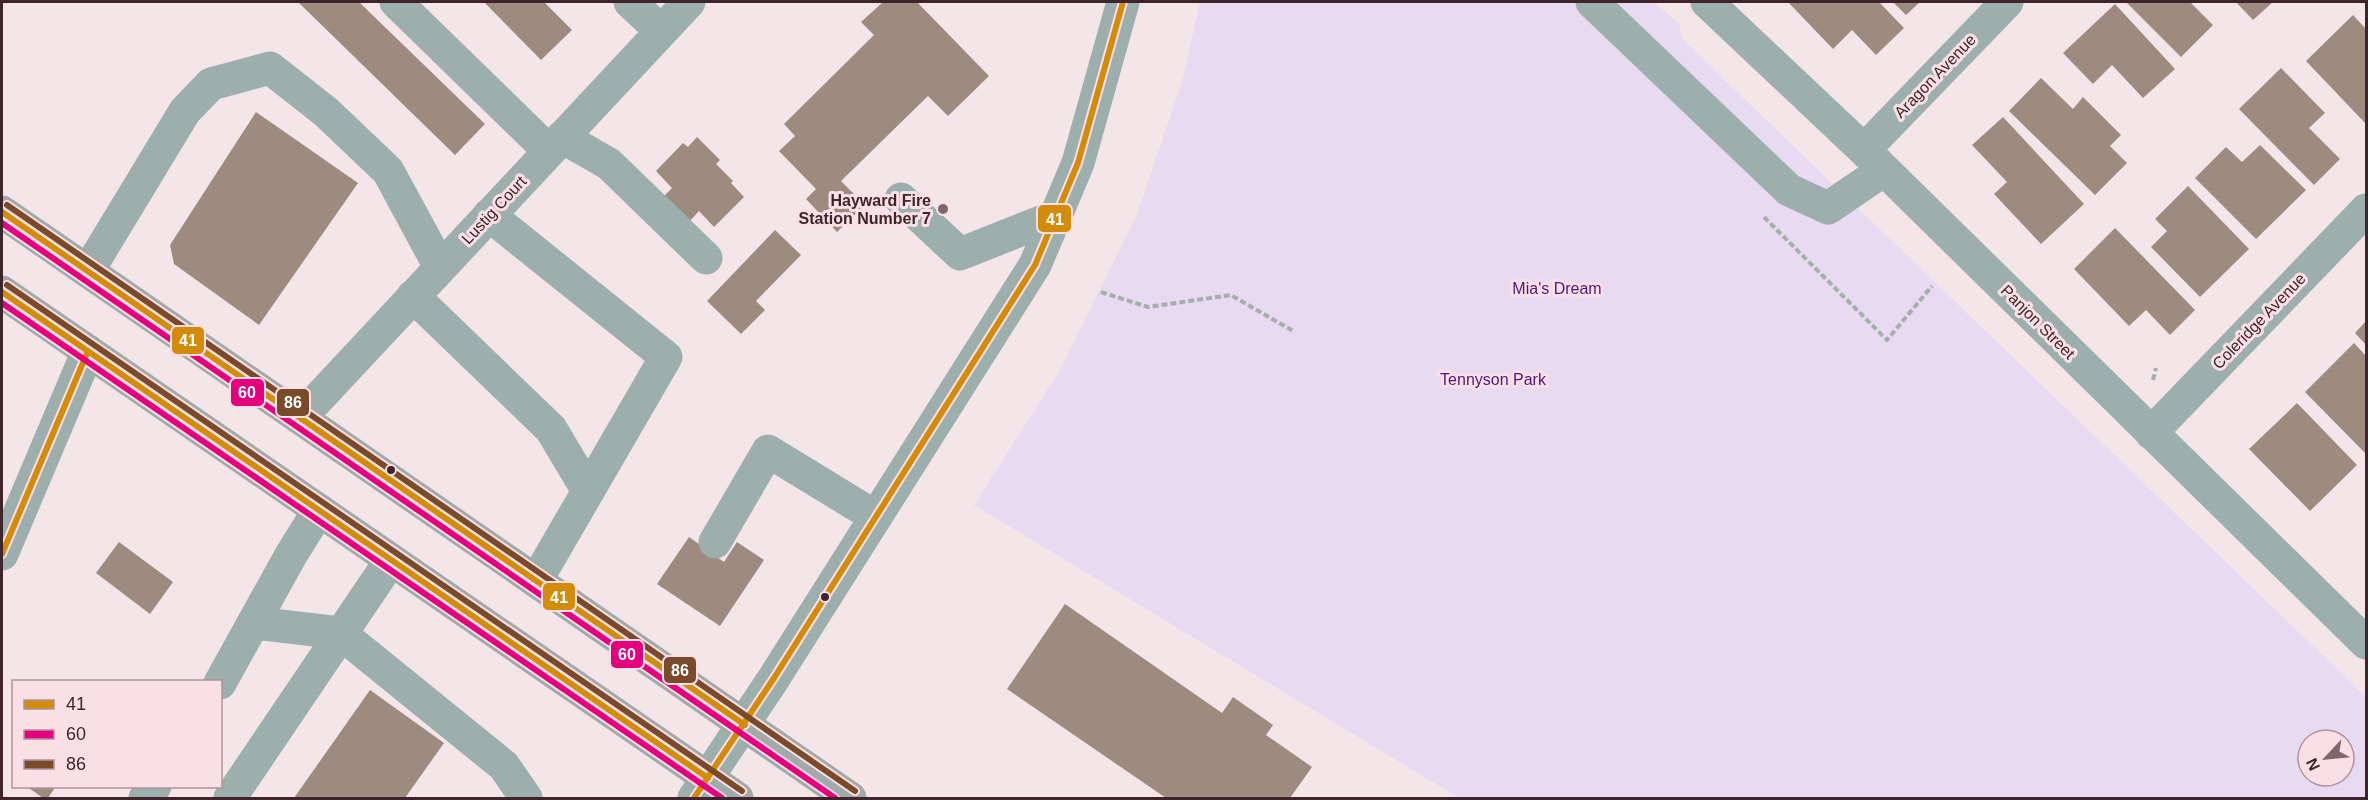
<svg xmlns="http://www.w3.org/2000/svg" width="2368" height="800" font-family="Helvetica,sans-serif">
<style>
.green{fill:#e8daf1;fill-rule:evenodd}
.building{fill:#9d8b80}
.lines{fill:none;stroke-linecap:round;stroke-linejoin:round}
.path{stroke:#a7aead;stroke-width:4;stroke-dasharray:6 3;stroke-linecap:butt}
.minor{stroke:#9dafad;stroke-width:33}
.major{stroke:#a0aaa8;stroke-width:33}
.bus-1-casing{stroke:#fadfe6;stroke-width:10}
.bus-2-casing{stroke:#fadfe6;stroke-width:10}
.bus-3-casing{stroke:#fadfe6;stroke-width:10}
.bus-1{stroke:#d28c09;stroke-width:6}
.bus-2{stroke:#e5007d;stroke-width:6}
.bus-3{stroke:#7a4b2a;stroke-width:6}
.poi-dot{fill:#7d686e;stroke:#fadfe6;stroke-width:2}
.bus-dot{fill:#3d252b;stroke:#fadfe6;stroke-width:2}
.labels{text-anchor:middle;dominant-baseline:central;stroke-width:6;stroke-linejoin:round;paint-order:stroke}
.street-label{font-size:16px;fill:#3d252b;stroke:#fadfe6}
.poi-label{font-size:16px;font-weight:bold;fill:#3d252b;stroke:#fadfe6;text-anchor:end}
.park-label{font-size:16px;fill:#4c177e;stroke:#fadfe6}
.line-badge{stroke:#fadfe6;stroke-width:2}
.badge-label{font-size:16px;text-anchor:middle;font-weight:bold;fill:#fff}
</style>
<rect width="100%" height="100%" fill="#f4e5e9"/>
<path class="green" d="M1200 2H1654L1679 24 1683 40 2366 697V798H1459L974 505 1060 370 1136 217 1182 82ZM2308 740H2344V776H2308Z"/>
<path class="building" d="M298 2H359L485 124 455 155Z
M484 2H544L572 30 541 60Z
M883 2H917L989 76 948 116 928 96 841 181 865 205 837 232 806 199 816 189 779 151 795 136 784 124 874 35 861 22Z
M1788 2H1879L1904 28 1876 55 1852 30 1833 49Z
M1893 2H1920L1906 15Z
M2126 2H2190L2213 25 2181 57Z
M2236 2H2273L2253 20Z
M2115 4 2175 69 2143 98 2112 65 2093 84 2063 53Z
M2353 15 2366 29V124L2306 61Z
M2281 68 2325 113 2309 128 2340 159 2314 185 2239 109Z
M2041 78 2073 109 2083 97 2121 135 2110 146 2127 163 2095 195 2009 111Z
M256 112 358 183 259 325 174 264 170 245Z
M2003 117 2084 204 2041 244 1994 194 2007 182 1972 145Z
M697 137 720 160 716 164 733 181 731 183 744 197 714 227 699 211 689 222 663 197 672 188 656 171 683 143 688 147Z
M2260 145 2306 190 2256 239 2195 178 2226 147 2242 162Z
M2188 186 2249 249 2200 297 2151 247 2167 231 2155 219Z
M2115 228 2195 310 2170 335 2146 310 2129 326 2074 269Z
M775 230 801 255 756 301 765 310 741 334 707 301Z
M2366 321V345L2355 333Z
M2354 343 2366 356V454L2305 392Z
M2297 403 2357 465 2310 511 2249 449Z
M689 537 724 562 737 542 764 560 720 626 657 584Z
M119 542 173 582 150 614 96 573Z
M1065 604 1222 713 1233 697 1273 725 1266 735 1312 767 1290 798H1166L1007 689Z
M370 690 444 743 405 798H294Z
M26 786H56L48 798H43Z"/>
<g class="lines">
<path class="path" d="M1764 217 1887 340 1932 286
M1101 292 1148 307 1231 295 1293 331
M2153 380 2156 368"/>
<path class="minor" d="M396 2 549 151
M630 2 661 31
M1592 2 1789 190 1828 208 1884 170
M1707 2 1864 150 2366 643
M562 137 609 164 706 258
M1864 150 2007 2
M901 199 960 254 1056 216
M489 215 666 357 536 581
M88 271 185 111 211 84 270 68 326 112 388 171 440 267
M413 296 551 429 588 491
M300 418 689 2
M2151 433 2366 210
M715 542 768 451 876 517
M2 554 88 351
M255 623 340 633 504 766 526 798
M220 683 291 555 319 510
M145 798 155 786
M230 798 391 560
M694 798 774 678 1035 265 1078 163 1123 2"/>
<path class="major" d="M2 212 850 798
M2 292 737 798"/>
<g class="bus-1-casing">
<path id="bus-1" d="M2 212 745 725
M2 292 708 778
M2 554 88 351
M694 798 774 678 1035 265 1078 163 1123 2"/>
</g>
<g class="bus-2-casing">
<path id="bus-2" d="M2 223 835 798
M2 303 722 798"/>
</g>
<g class="bus-3-casing">
<path id="bus-3" d="M7 205 855 791
M7 285 742 791"/>
</g>
<use href="#bus-1" class="bus-1"/>
<use href="#bus-2" class="bus-2"/>
<use href="#bus-3" class="bus-3"/>
</g>
<circle class="poi-dot" cx="943" cy="209" r="6"/>
<g class="bus-dot">
<circle cx="391" cy="470" r="5"/>
<circle cx="825" cy="597" r="5"/>
</g>
<g class="labels">
<g class="street-label">
<text transform="translate(1935 76) rotate(-46)">Aragon Avenue</text>
<text transform="translate(494 210) rotate(-47)">Lustig Court</text>
<text transform="translate(2259 321) rotate(-46)">Coleridge Avenue</text>
<text transform="translate(2038 322) rotate(45)">Panjon Street</text>
</g>
<g class="poi-label">
<text x="931" y="200">Hayward Fire<tspan x="931" dy="18">Station Number 7</tspan></text>
</g>
<g class="park-label">
<text x="1557" y="288">Mia's Dream</text>
<text x="1493" y="379">Tennyson Park</text>
</g>
</g>
<g class="line-badge">
<rect x="1037" y="204" width="35" height="29" rx="6" fill="#d28c09"/>
<rect x="171" y="326" width="34" height="29" rx="6" fill="#d28c09"/>
<rect x="230" y="378" width="35" height="29" rx="6" fill="#e5007d"/>
<rect x="276" y="388" width="34" height="29" rx="6" fill="#7a4b2a"/>
<rect x="542" y="582" width="34" height="29" rx="6" fill="#d28c09"/>
<rect x="610" y="640" width="34" height="29" rx="6" fill="#e5007d"/>
<rect x="663" y="656" width="34" height="28" rx="6" fill="#7a4b2a"/>
</g>
<g class="badge-label">
<text x="1055" y="225">41</text>
<text x="188" y="346">41</text>
<text x="247" y="398">60</text>
<text x="293" y="408">86</text>
<text x="559" y="603">41</text>
<text x="627" y="660">60</text>
<text x="680" y="676">86</text>
</g>
<rect width="2368" height="800" fill="none" stroke="#3d252b" stroke-width="6"/>
<rect x="12" y="680" width="210" height="108" fill="#fadfe6" stroke="#ae959b" stroke-width="1.5"/>
<rect x="24" y="700" width="30" height="9" fill="#d28c09" stroke="#ae959b" stroke-width="1.5"/>
<text x="66" y="710" font-size="18" fill="#3d252b">41</text>
<rect x="24" y="730" width="30" height="9" fill="#e5007d" stroke="#ae959b" stroke-width="1.5"/>
<text x="66" y="740" font-size="18" fill="#3d252b">60</text>
<rect x="24" y="760" width="30" height="9" fill="#7a4b2a" stroke="#ae959b" stroke-width="1.5"/>
<text x="66" y="770" font-size="18" fill="#3d252b">86</text>
<g transform="translate(2326 758) rotate(244)"><circle r="28" fill="#fadfe6" stroke="#ae959b" stroke-width="1.5"/>
<path d="M0-4.5L10 22L0 15L-10 22Z" fill="#7d686e"/>
<text y="-9" font-size="16" font-weight="bold" text-anchor="middle" fill="#3d252b">N</text>
</g>
</svg>
